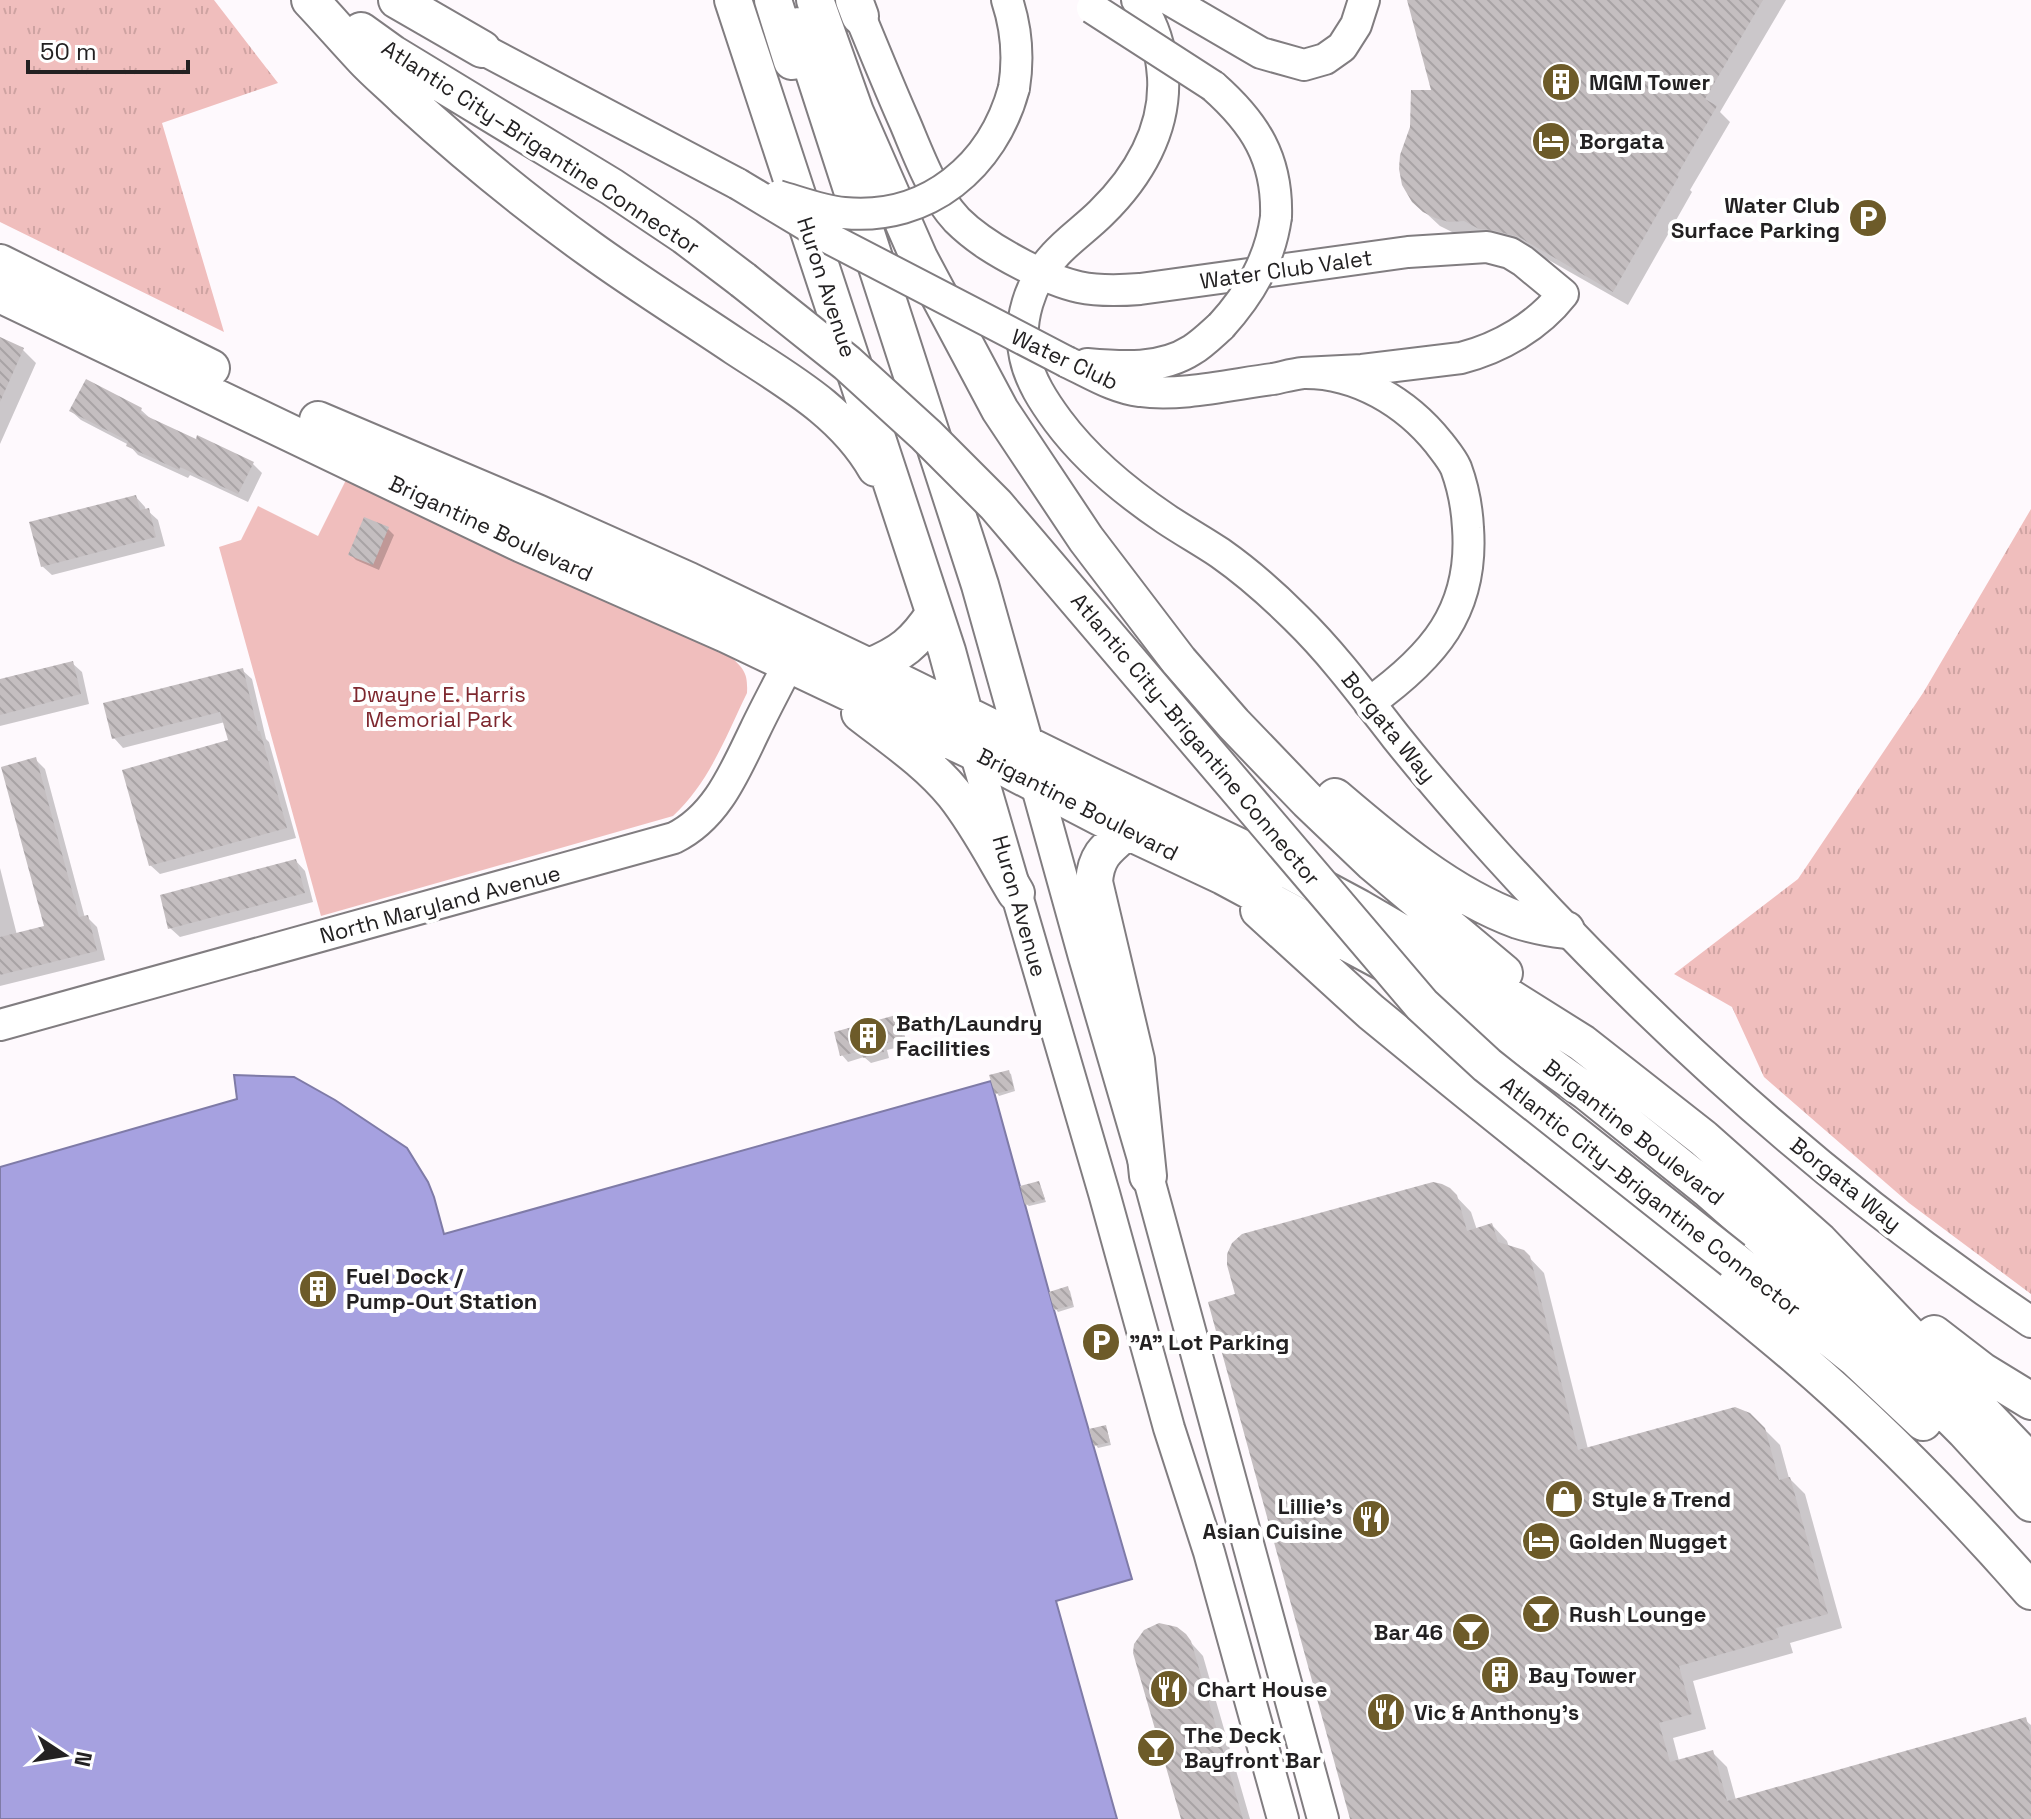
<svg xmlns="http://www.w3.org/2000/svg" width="2031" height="1819" font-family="'Space Grotesk',sans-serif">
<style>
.grass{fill:url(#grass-tufts)}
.park{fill:#f0bebd}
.water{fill:#a6a1e0;stroke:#7f7ba7;stroke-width:2}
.shadow{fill:#0003}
.building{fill:url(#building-back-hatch)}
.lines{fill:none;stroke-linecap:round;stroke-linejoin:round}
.minor-casing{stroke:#817d80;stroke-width:34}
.major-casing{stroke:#817d80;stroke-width:40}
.minor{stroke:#fff;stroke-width:30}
.major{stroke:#fff;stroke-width:36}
.minor-bridge-casing{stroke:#817d80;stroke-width:34;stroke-linecap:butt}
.major-bridge-casing{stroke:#817d80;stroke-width:40;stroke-linecap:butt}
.minor-bridge{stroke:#fff;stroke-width:30}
.major-bridge{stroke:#fff;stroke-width:36}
.labels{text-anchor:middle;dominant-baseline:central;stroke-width:8;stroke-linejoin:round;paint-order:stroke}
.poi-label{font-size:22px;font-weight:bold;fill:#232122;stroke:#fff;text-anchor:start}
.street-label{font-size:22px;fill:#232122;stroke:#fff}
.park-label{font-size:22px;fill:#7e282f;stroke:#fff}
</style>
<defs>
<pattern id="grass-tufts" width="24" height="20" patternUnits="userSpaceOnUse" patternTransform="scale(2)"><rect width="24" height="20" fill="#f0bebd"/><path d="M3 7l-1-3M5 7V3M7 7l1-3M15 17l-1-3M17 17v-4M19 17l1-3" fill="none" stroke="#cea3a2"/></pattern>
<pattern id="building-back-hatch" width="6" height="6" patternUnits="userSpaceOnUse" patternTransform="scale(2)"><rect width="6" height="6" fill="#c4bec0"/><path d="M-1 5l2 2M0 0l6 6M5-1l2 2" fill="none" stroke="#a8a3a5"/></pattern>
</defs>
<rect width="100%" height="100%" fill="#fef9fd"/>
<path class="grass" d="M0 0H214L278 83 162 123 224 332 0 222Z
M2031 509V1294L1909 1203 1764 1077 1732 1007 1674 974 1798 879 1923 693Z"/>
<path class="park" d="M347 478 730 656C744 669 748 673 747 693 726 736 709 783 673 816L321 916 219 547 241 540 258 506 318 536Z"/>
<path class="water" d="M234 1075 294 1077 335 1100 407 1148 428 1182 434 1197 444 1234 991 1081 1054 1310 1132 1579 1056 1601 1117 1819H0V1167L237 1099Z"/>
<path class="shadow" d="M1409 0H1786L1720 112 1730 122 1690 190 1692 192 1628 305 1531 250 1452 232 1440 226 1413 201 1433 92Z
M0 339 23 350 36 363 0 444Z
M141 410 151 419 197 441 252 463 262 473 248 502 190 475 188 478 138 455 129 445 81 420 71 411Z
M136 497 145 507 146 511H148L158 520 165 546 52 575 42 566Z
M388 529 394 535 379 570 356 560 350 554Z
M72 663 82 672 89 704 0 726V681Z
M242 670 252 679 266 739 269 742 296 838 160 874 150 865 230 741 225 722 123 748 114 738Z
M35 759 45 769 85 918 87 917 97 927 105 960 0 986V868L17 935 47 928Z
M296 861 305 871 313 902 180 937 170 928Z
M896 1018 902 1024 907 1045 887 1050 889 1058 871 1063 864 1057 848 1062 842 1055Z
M1008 1072 1011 1074 1015 1091 999 1096 997 1093Z
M1039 1183 1046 1202 1029 1206 1026 1204Z
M1449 1189 1471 1212 1477 1230 1492 1225 1507 1241 1509 1247 1523 1251 1544 1273 1588 1449 1749 1414 1780 1445 1789 1478 1805 1494 1842 1628 1790 1643 1793 1653 1693 1681 1706 1729 1673 1738 1679 1761 1712 1752 1727 1767 1736 1800 2025 1720 2031 1725V1819H1352L1237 1296Z
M324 1277 326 1280 331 1301 317 1305 314 1302Z
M1068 1289 1070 1291 1074 1307 1058 1312 1056 1309Z
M1105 1427 1107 1430 1111 1445 1098 1448 1096 1445Z
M1184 1635 1203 1656 1250 1819H1183Z"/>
<path class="building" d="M1407 0H1763L1705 99 1717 106 1677 175 1679 176 1613 292 1519 237 1492 230 1479 229 1464 221 1449 222 1435 218 1423 212 1412 202 1402 185 1399 169 1400 155 1410 127 1411 90H1431Z
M0 337 24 348 0 402Z
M86 379 142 408 140 413 196 439 197 435 254 462 238 494 180 467 179 470 126 446 128 441 69 411Z
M136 495 140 510 149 508 156 537 41 567 29 522Z
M364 517 389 527 373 565 348 555Z
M73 661 81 694 0 715V679Z
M243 668 258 731H260L287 828 149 866 122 770 228 740 220 712 112 739 103 703Z
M36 757 79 917 88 915 97 951 0 975V937L44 926 1 767Z
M296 859 305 893 168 929 160 895Z
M896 1015 903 1039 882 1044 884 1052 863 1058 861 1051 840 1056 834 1032Z
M1009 1070 1014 1089 995 1094 989 1075Z
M1039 1181 1045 1199 1025 1205 1020 1186Z
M1433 1182 1442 1184 1450 1188 1457 1195 1467 1231 1492 1223 1498 1242 1524 1250 1530 1256 1578 1450 1735 1407 1750 1413 1765 1428 1779 1480 1790 1477 1828 1614 1776 1628 1779 1638 1679 1666 1692 1714 1659 1723 1670 1762 1713 1750 1727 1801 2026 1717 2031 1736V1819H1350L1208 1302 1235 1294 1227 1265V1254L1232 1243 1242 1234Z
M324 1275 330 1299 312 1303 307 1279Z
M1068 1286 1073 1305 1054 1310 1049 1292Z
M1106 1425 1110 1442 1094 1446 1089 1429Z
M1159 1623 1177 1627 1186 1634 1191 1641 1243 1819H1181L1133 1653 1134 1644 1144 1630Z"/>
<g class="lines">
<g class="minor-casing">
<path id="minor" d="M1007 0C1017 30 1019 57 1014 88
M1137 0C1154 24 1161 48 1163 77 1166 130 1138 177 1101 213 1086 228 1068 240 1054 256 1030 282 1017 322 1025 357 1030 381 1044 402 1058 421 1087 460 1126 492 1166 519 1184 531 1202 541 1220 553 1247 572 1273 595 1296 618 1333 654 1364 696 1396 737 1428 777 1462 816 1497 855 1656 1030 1834 1190 2031 1322
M1170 0 1261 53 1304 65 1325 59 1342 47 1356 25 1364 0
M860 16C875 52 889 87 905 123 919 156 932 193 957 220 976 239 998 252 1023 265 1068 288 1089 293 1140 289L1408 252 1487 247 1510 253 1523 261 1563 294C1538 326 1500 348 1461 358L1362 370 1302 373
M482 49 738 184
M1213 86C1255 123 1278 159 1276 217
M1067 362C1091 373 1114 388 1140 391 1180 397 1233 384 1273 379 1283 377 1293 374 1303 373 1357 372 1407 403 1439 443 1445 451 1452 459 1456 468 1463 487 1467 508 1468 528 1474 611 1433 657 1369 703
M1087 364C1122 367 1161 370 1192 350 1202 344 1212 334 1221 326
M975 752 1104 1193 1169 1428 1209 1552 1283 1819
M1036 784 1084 957 1148 1176 1323 1819
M0 1025 674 838C717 817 735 771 755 730 766 707 778 685 789 663"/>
</g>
<g class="major-casing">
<path id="major" d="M310 0C328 19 345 39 363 58 377 73 393 86 407 100 465 153 526 203 590 249 637 283 687 314 736 347 788 381 844 412 876 468
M397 0 482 49
M733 0 947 651 968 728
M773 0 792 61
M815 0 855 112 919 258 1000 410 1086 539 1179 661 1233 723 1308 801 1373 863 1504 973
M854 0 860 16
M799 26 980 585 1029 759
M361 31 393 54 612 187 685 236 743 280
M0 263 211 368
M0 294 522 544 726 634 975 752 1127 831 1223 876 1404 973 1523 1046 1587 1092 1709 1190 1838 1304 1965 1431 2031 1503
M318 420 537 513 689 581 869 667 1090 776 1290 871 1359 908 1477 977 1582 1043 1703 1138 1819 1241 2031 1463
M869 667C901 654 915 643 934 614
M860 713C892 738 928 762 954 794 978 824 996 860 1016 893
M1335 797C1390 844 1450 895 1518 920 1534 925 1550 928 1566 930
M1127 831C1107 848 1096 855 1094 882L1136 1060 1148 1176
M1259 910 1371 1012 1415 1048C1540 1152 1671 1250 1796 1356 1880 1428 1958 1508 2031 1591
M1733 1260 1855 1358 1923 1422
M1934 1334 1982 1371 2031 1401"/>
</g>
<use href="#minor" class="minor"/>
<use href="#major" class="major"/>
<g class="minor-bridge-casing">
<path id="minor-bridge" d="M1092 8 1213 86
M738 184 821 234 1067 362
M778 196C799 202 822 211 844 213 928 221 993 166 1014 88
M1221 326C1250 294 1270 260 1276 217"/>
</g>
<g class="major-bridge-casing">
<path id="major-bridge" d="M743 280 847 363 926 435 996 505 1422 1005 1487 1065 1733 1260"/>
</g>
<use href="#minor-bridge" class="minor-bridge"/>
<use href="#major-bridge" class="major-bridge"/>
</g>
<defs>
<g id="building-disc" transform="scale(2)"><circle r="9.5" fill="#6d5b29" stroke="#fff"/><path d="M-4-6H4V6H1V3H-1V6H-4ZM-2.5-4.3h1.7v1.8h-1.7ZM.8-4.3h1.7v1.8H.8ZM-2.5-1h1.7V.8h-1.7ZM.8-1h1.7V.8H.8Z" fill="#fff"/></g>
<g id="hotel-disc" transform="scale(2)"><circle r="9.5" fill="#6d5b29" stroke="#fff"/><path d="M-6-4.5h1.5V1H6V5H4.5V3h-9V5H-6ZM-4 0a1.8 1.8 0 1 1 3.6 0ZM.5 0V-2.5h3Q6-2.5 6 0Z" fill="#fff"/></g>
<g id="parking-disc" transform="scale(2)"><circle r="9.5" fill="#6d5b29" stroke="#fff"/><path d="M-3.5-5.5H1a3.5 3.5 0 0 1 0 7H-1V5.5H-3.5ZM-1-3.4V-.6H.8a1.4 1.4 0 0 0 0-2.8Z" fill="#fff"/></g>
<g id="shop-disc" transform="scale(2)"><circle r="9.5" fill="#6d5b29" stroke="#fff"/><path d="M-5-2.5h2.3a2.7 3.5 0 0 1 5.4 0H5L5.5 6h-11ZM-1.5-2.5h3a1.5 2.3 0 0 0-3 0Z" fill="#fff"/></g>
<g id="restaurant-disc" transform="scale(2)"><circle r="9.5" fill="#6d5b29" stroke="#fff"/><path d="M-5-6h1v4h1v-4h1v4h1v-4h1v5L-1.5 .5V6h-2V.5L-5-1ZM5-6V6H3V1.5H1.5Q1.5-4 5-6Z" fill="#fff"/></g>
<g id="bar-disc" transform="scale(2)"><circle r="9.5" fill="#6d5b29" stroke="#fff"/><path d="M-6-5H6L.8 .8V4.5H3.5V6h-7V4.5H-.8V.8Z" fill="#fff"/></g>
</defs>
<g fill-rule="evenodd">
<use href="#building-disc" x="1561" y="82"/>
<use href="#hotel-disc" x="1551" y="141"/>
<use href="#parking-disc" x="1868" y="218"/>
<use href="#building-disc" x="868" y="1036"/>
<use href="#building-disc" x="318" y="1289"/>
<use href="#parking-disc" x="1101" y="1342"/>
<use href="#shop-disc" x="1564" y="1499"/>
<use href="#restaurant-disc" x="1371" y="1519"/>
<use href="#hotel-disc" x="1541" y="1541"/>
<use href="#bar-disc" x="1541" y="1614"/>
<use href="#bar-disc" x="1471" y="1632"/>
<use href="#building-disc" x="1500" y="1675"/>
<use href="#restaurant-disc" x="1169" y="1689"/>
<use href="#restaurant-disc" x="1386" y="1712"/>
<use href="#bar-disc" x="1156" y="1748"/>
</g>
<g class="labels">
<g class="poi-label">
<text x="1589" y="82">MGM Tower</text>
<text x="1579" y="141">Borgata</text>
<text x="1840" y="205" text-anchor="end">Water Club<tspan x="1840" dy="25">Surface Parking</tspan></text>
<text x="896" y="1023">Bath/Laundry<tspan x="896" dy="25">Facilities</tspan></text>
<text x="346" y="1276">Fuel Dock /<tspan x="346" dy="25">Pump-Out Station</tspan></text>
<text x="1129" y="1342">"A" Lot Parking</text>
<text x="1592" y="1499">Style &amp; Trend</text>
<text x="1343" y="1506" text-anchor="end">Lillie's<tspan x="1343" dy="25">Asian Cuisine</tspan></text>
<text x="1569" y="1541">Golden Nugget</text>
<text x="1569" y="1614">Rush Lounge</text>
<text x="1443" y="1632" text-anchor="end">Bar 46</text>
<text x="1528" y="1675">Bay Tower</text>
<text x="1197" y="1689">Chart House</text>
<text x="1414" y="1712">Vic &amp; Anthony's</text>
<text x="1184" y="1735">The Deck<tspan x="1184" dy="25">Bayfront Bar</tspan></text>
</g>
<g class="street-label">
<text transform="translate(541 147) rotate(33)">Atlantic City–Brigantine Connector</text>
<text transform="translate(1286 269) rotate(-8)">Water Club Valet</text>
<text transform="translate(827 287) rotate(72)">Huron Avenue</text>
<text transform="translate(1065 359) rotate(25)">Water Club</text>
<text transform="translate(491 528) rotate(25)">Brigantine Boulevard</text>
<text transform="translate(1389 727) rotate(51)">Borgata Way</text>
<text transform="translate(1196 739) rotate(50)">Atlantic City–Brigantine Connector</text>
<text transform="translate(1078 804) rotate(27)">Brigantine Boulevard</text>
<text transform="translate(440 904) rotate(-15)">North Maryland Avenue</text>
<text transform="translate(1020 906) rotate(74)">Huron Avenue</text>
<text transform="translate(1634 1132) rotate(38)">Brigantine Boulevard</text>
<text transform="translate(1846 1184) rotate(39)">Borgata Way</text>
<text transform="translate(1651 1196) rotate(38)">Atlantic City–Brigantine Connector</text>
</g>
<g class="park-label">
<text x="439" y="694">Dwayne E. Harris<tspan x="439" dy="25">Memorial Park</tspan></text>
</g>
</g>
<g transform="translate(64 1755) rotate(102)" stroke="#ffffff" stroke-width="6" paint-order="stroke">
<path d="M0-6L14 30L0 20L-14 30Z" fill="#232122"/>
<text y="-12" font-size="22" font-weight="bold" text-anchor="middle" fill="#232122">N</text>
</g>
<path d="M28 60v12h160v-12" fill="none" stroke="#232122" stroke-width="4"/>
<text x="40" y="60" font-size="24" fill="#232122" stroke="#ffffff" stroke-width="6" paint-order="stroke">50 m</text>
</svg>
